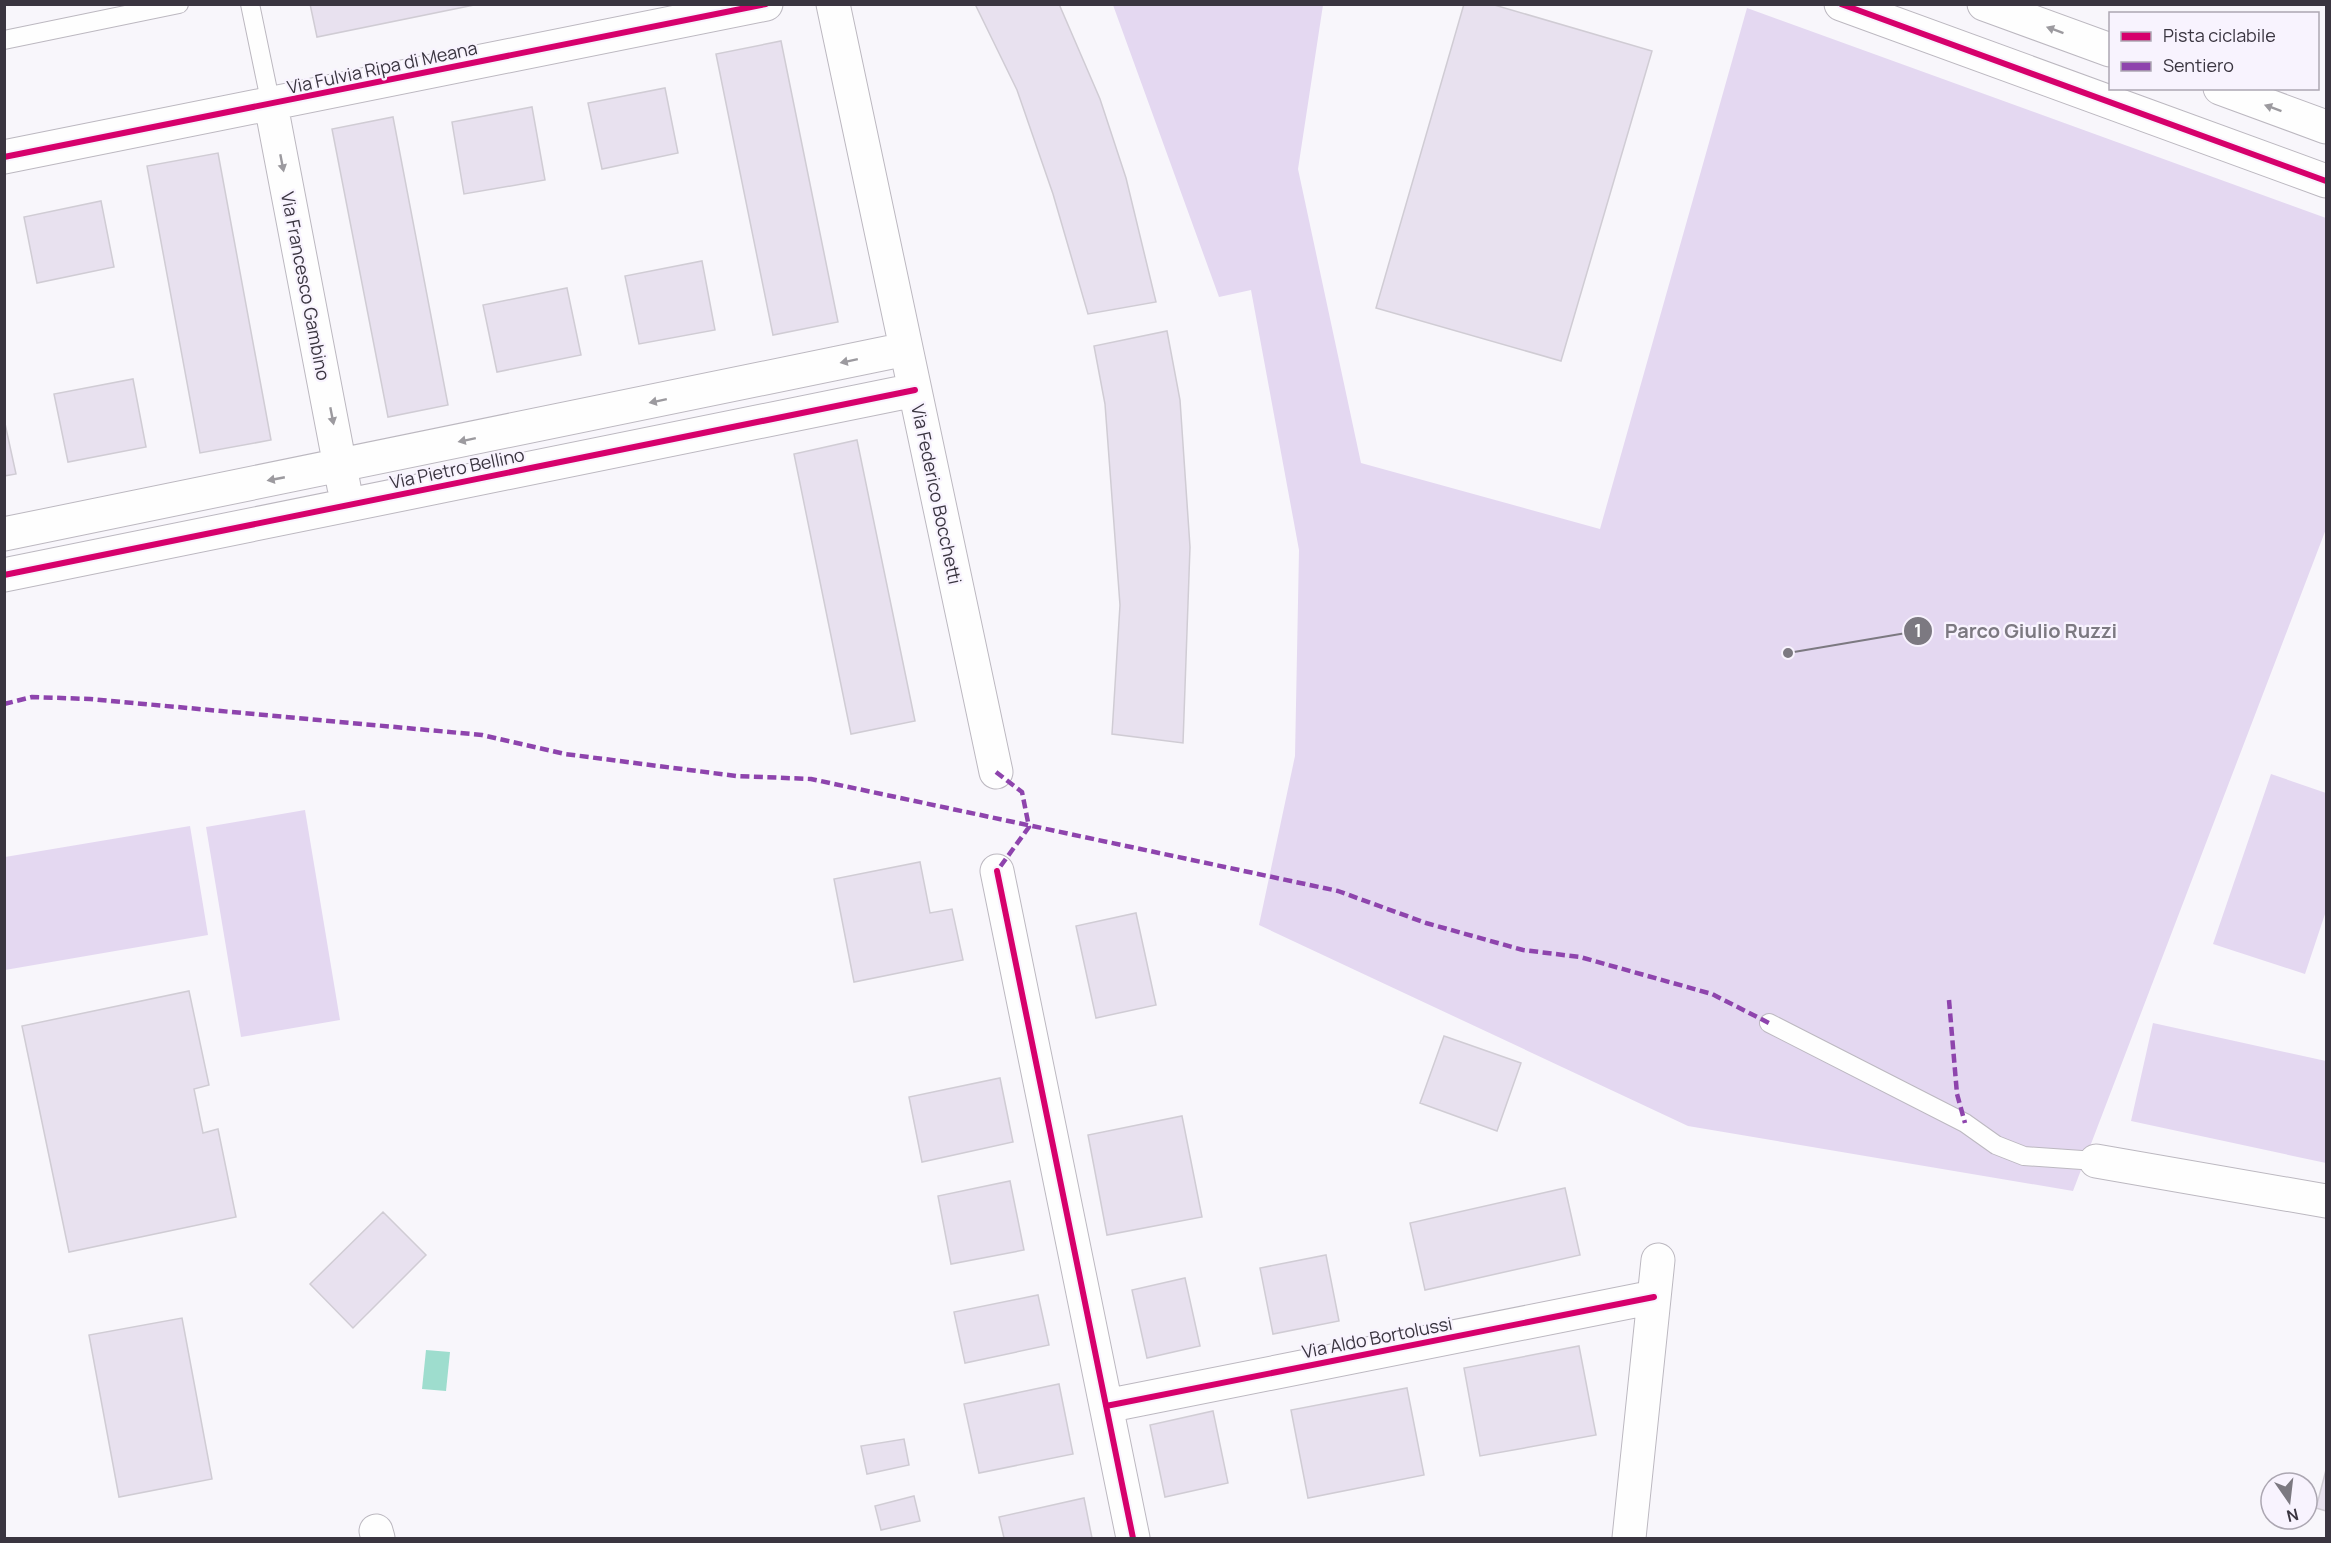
<svg xmlns="http://www.w3.org/2000/svg" width="2331" height="1543" font-family="Manrope,sans-serif">
<style>
.green{fill:#e4d8f1}
.water{fill:#9eddce}
.building{fill:#e8e1ef;stroke:#d0ccd4;stroke-width:1.5}
.lines{fill:none;stroke-linecap:round;stroke-linejoin:round}
.service-casing{stroke:#bcb8c0;stroke-width:20}
.minor-casing{stroke:#bcb8c0;stroke-width:35}
.service{stroke:#fefefe;stroke-width:18}
.minor{stroke:#fefefe;stroke-width:33}
.quiet{stroke:#8e44ad;stroke-width:4.5;stroke-dasharray:9 4.5;stroke-linecap:butt}
.cycleway-casing{stroke:#f8f3fe;stroke-width:10}
.cycleway{stroke:#d6006c;stroke-width:6}
.oneway{fill:#9c9a9f}
.labels{text-anchor:middle;dominant-baseline:central;stroke-width:4.5;stroke-linejoin:round;paint-order:stroke}
.street-label{font-size:18px;fill:#3a3540;stroke:#f8f3fe}
.leader{fill:none;stroke:#7c7981;stroke-width:2}
.callout-dot{fill:#7c7981;stroke:#f8f3fe;stroke-width:2}
.mark-label{font-size:18px;text-anchor:middle;font-weight:bold;fill:#fff}
.callout-label{font-size:20px;text-anchor:middle;font-weight:bold;fill:#7c7981;stroke:#f8f3fe;stroke-width:4.5;stroke-linejoin:round;paint-order:stroke}
</style>
<rect width="100%" height="100%" fill="#f8f6fb"/>
<path class="green" d="M1113 5H1323L1298 169 1361 463 1600 529 1747 8 2326 218V529L2073 1191 1688 1126 1259 925 1295 756 1299 550 1251 290 1219 297Z
M2271 774 2326 793V911L2305 974 2213 944Z
M305 810 340 1020 241 1037 206 827Z
M190 826 208 935 5 970V857Z
M2153 1023 2326 1061V1163L2131 1121Z"/>
<path class="water" d="M426 1350 450 1352 446 1391 422 1389Z"/>
<path class="building" d="M310 4H479L317 37Z
M975 4H1059L1100 99 1126 178 1156 302 1088 314 1053 194 1017 90Z
M1464 4H1491L1652 51 1561 361 1376 308Z
M781 41 838 322 773 335 716 54Z
M665 88 678 153 602 169 588 103Z
M532 107 545 180 464 194 452 122Z
M393 117 448 405 388 417 332 129Z
M218 153 271 440 200 453 147 166Z
M101 201 114 267 37 283 24 217Z
M702 261 715 330 639 344 625 276Z
M567 288 581 355 497 372 483 305Z
M1167 331 1180 400 1190 547 1183 743 1112 734 1120 605 1105 404 1094 346Z
M133 379 146 447 68 462 54 394Z
M4 419 16 474 4 476Z
M857 440 915 721 851 734 794 454Z
M920 862 930 913 952 909 963 960 854 982 834 879Z
M1136 913 1156 1005 1096 1018 1076 926Z
M189 991 209 1085 194 1089 203 1133 218 1129 236 1217 69 1252 22 1026Z
M1444 1036 1521 1063 1497 1131 1420 1103Z
M1000 1078 1013 1142 922 1162 909 1097Z
M1182 1116 1202 1217 1107 1235 1088 1135Z
M1010 1181 1024 1250 951 1264 938 1196Z
M1565 1188 1580 1255 1425 1290 1410 1223Z
M383 1212 426 1255 353 1328 310 1284Z
M1326 1255 1339 1321 1273 1334 1260 1268Z
M1185 1278 1200 1346 1147 1358 1132 1290Z
M1038 1295 1049 1345 965 1363 954 1312Z
M182 1318 212 1479 119 1497 89 1335Z
M1579 1346 1596 1435 1480 1456 1464 1368Z
M1059 1384 1073 1454 979 1473 964 1404Z
M1407 1388 1424 1475 1308 1498 1291 1410Z
M1213 1411 1228 1483 1165 1497 1150 1425Z
M904 1439 909 1465 867 1474 861 1446Z
M2326 1470V1511L2316 1508Z
M914 1496 920 1521 881 1530 875 1506Z
M1084 1498 1092 1538H1004L999 1517Z"/>
<g class="lines">
<g class="service-casing">
<path id="service" d="M250 4 271 105
M4 40 179 4
M1769 1023 1965 1123 1996 1145 2024 1156 2096 1161"/>
</g>
<g class="minor-casing">
<path id="minor" d="M833 4 996 772
M1841 4 2326 181
M1984 4 2110 50
M2220 88 2326 127
M271 105 344 487
M4 157 766 4
M4 534 906 349
M4 575 915 390
M997 871 1133 1538
M2096 1161 2326 1201
M1106 1406 1654 1297
M376 1531 378 1538
M1629 1538 1658 1260"/>
</g>
<use href="#service" class="service"/>
<use href="#minor" class="minor"/>
<path class="quiet" d="M4 704 32 697 90 699 482 735 565 754 736 776 811 779 1338 891 1426 923 1523 950 1580 957 1712 994 1769 1023
M996 772 1022 792 1029 827 997 871
M1949 1000 1957 1094 1965 1123"/>
<g class="cycleway-casing">
<path id="cycleway" d="M1841 4 2326 181
M4 157 766 4
M4 575 915 390
M997 871 1133 1538
M1106 1406 1654 1297"/>
</g>
<use href="#cycleway" class="cycleway"/>
</g>
<defs><path id="oneway-solid" d="M-6-.8H1V-3.2L6.5 0L1 3.2V.8H-6Z" transform="scale(1.5)"/></defs>
<g class="oneway">
<use href="#oneway-solid" transform="translate(2055 30) rotate(-160)"/>
<use href="#oneway-solid" transform="translate(2273 108) rotate(-160)"/>
<use href="#oneway-solid" transform="translate(282 163) rotate(79)"/>
<use href="#oneway-solid" transform="translate(849 361) rotate(168)"/>
<use href="#oneway-solid" transform="translate(658 401) rotate(168)"/>
<use href="#oneway-solid" transform="translate(332 416) rotate(79)"/>
<use href="#oneway-solid" transform="translate(467 440) rotate(168)"/>
<use href="#oneway-solid" transform="translate(276 479) rotate(169)"/>
</g>
<g class="labels">
<g class="street-label">
<text transform="translate(382 67) rotate(-12)">Via Fulvia Ripa di Meana</text>
<text transform="translate(306 286) rotate(79)">Via Francesco Gambino</text>
<text transform="translate(457 468) rotate(-12)">Via Pietro Bellino</text>
<text transform="translate(937 494) rotate(78)">Via Federico Bocchetti</text>
<text transform="translate(1377 1337) rotate(-11)">Via Aldo Bortolussi</text>
</g>
</g>
<path class="leader" d="M1788 653L1918 631"/>
<g class="callout-dot">
<circle cx="1788" cy="653" r="6"/>
<circle cx="1918" cy="631" r="15"/>
</g>
<g class="mark-label">
<text x="1918" y="637">1</text>
</g>
<g class="callout-label">
<text x="2031" y="638">Parco Giulio Ruzzi</text>
</g>
<rect width="2331" height="1543" fill="none" stroke="#3a3540" stroke-width="12"/>
<rect x="2109" y="12" width="210" height="78" fill="#f8f3fe" stroke="#aca7b2" stroke-width="1.5"/>
<rect x="2121" y="32" width="30" height="9" fill="#d6006c" stroke="#aca7b2" stroke-width="1.5"/>
<text x="2163" y="42" font-size="18" fill="#3a3540">Pista ciclabile</text>
<rect x="2121" y="62" width="30" height="9" fill="#8e44ad" stroke="#aca7b2" stroke-width="1.5"/>
<text x="2163" y="72" font-size="18" fill="#3a3540">Sentiero</text>
<g transform="translate(2289 1501) rotate(166)"><circle r="28" fill="#f8f3fe" stroke="#aca7b2" stroke-width="1.5"/>
<path d="M0-4.5L10 22L0 15L-10 22Z" fill="#7c7981"/>
<text y="-9" font-size="16" font-weight="bold" text-anchor="middle" fill="#3a3540">N</text>
</g>
</svg>
